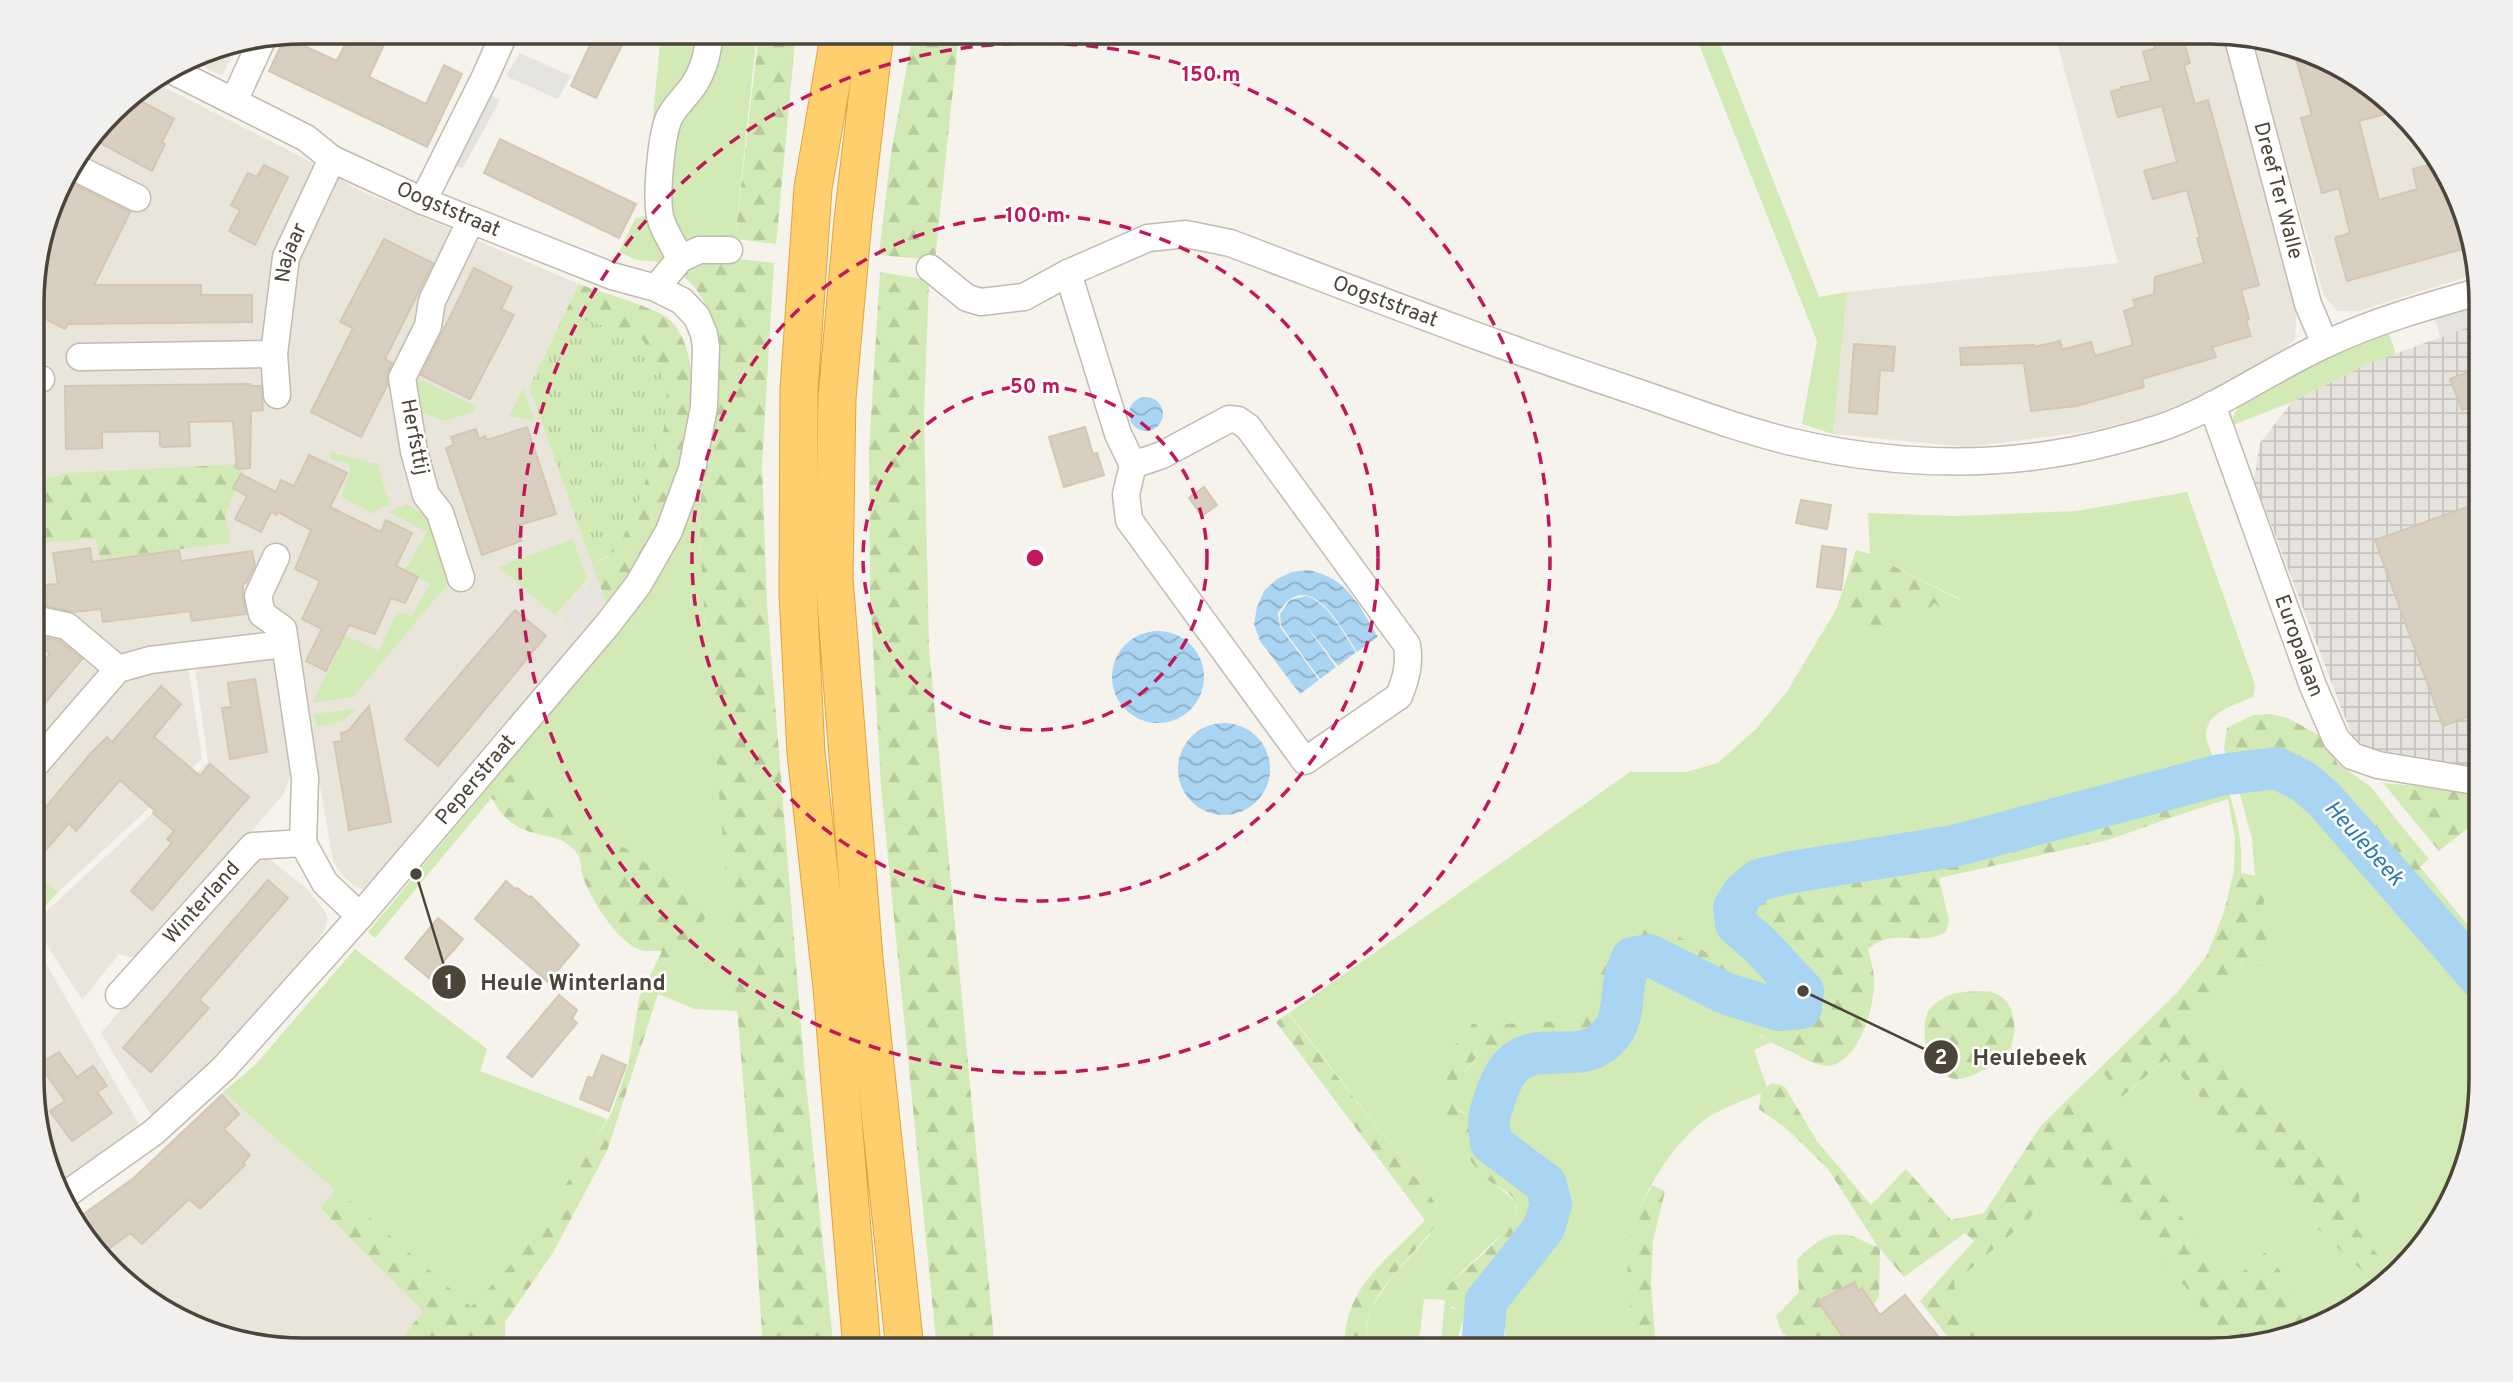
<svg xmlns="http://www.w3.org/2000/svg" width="2513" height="1382" font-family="Overpass,sans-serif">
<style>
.residential{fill:#eae5da}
.industrial{fill:url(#industrial-grid)}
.green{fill:#d2eab5}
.forest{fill:url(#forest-firs)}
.park{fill:url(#park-tufts)}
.parking{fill:#e5e3e0}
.water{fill:url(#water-waves)}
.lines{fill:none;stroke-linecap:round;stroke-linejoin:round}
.river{stroke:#a9d4f2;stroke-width:42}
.building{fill:#d8cfc1;stroke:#d3c7b4;stroke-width:2}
.minor-casing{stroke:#c2bbae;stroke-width:29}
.highway-casing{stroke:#e0a43c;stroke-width:39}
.minor{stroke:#fff;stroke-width:26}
.highway{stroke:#ffcf6e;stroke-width:37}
.ring{fill:none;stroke:#c2185b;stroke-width:3.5;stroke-dasharray:12 9}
.labels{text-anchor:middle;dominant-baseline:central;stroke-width:5;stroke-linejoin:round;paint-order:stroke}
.street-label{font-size:21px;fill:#4b4439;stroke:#fff}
.water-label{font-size:23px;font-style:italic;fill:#2e7ab2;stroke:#fff}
.rim{fill:none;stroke:#4b4439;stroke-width:3.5}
.centre{fill:#c2185b;stroke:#fff;stroke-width:3.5}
.ring-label{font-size:21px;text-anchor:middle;font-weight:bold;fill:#c2185b;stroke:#fff;stroke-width:5;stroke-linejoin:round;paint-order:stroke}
.leader{fill:none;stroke:#4b4439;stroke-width:2.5}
.callout-dot{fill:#4b4439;stroke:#fff;stroke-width:2.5}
.mark-label{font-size:21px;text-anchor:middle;font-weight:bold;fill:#fff}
.callout-label{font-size:23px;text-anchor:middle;font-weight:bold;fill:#4b4439;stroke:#fff;stroke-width:5;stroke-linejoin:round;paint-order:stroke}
</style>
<defs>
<pattern id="industrial-grid" width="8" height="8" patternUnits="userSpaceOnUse" patternTransform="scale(1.75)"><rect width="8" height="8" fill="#e6e2dd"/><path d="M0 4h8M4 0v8" fill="none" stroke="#c7c3be"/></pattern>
<pattern id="forest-firs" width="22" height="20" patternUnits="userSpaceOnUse" patternTransform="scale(1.75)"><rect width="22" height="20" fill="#d2eab5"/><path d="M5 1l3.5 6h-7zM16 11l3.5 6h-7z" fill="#b6ca9c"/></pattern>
<pattern id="park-tufts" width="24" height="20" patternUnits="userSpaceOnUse" patternTransform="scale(1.75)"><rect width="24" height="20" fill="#d2eab5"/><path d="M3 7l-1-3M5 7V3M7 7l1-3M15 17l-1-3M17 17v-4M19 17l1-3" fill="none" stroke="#b6ca9c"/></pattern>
<pattern id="water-waves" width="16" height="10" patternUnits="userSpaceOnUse" patternTransform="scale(1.75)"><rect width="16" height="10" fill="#a9d4f2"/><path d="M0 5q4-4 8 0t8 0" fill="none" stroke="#8caec5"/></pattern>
</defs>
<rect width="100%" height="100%" fill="#f6f3ec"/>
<path class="residential" d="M2054 32 2222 33 2297 308 2295 339 2277 356 2243 376 2154 415 2091 431 1968 447 1833 434 1847 292 2118 263Z
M2253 37 2280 41 2346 68 2436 152 2467 215 2479 273 2358 311H2338L2324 296 2271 111Z
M237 44 222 76 188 59 199 52Z
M152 81 302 157 357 189 579 284 529 387 607 605 364 890 353 885 342 875 333 861 307 711 296 630 131 652 34 753V268L60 182 124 99Z
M268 658 276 660 280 667 290 777 283 795 161 937 141 955 130 957 119 954 82 1000 38 931 37 920 208 762 195 667Z
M188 666 202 759 58 892 36 872 34 874V787L121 682 129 676Z
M261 857 269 859 306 888 325 911 328 919 324 931 306 955 215 1057 151 1115 101 1033 249 861Z
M34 943 139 1124 60 1183 34 1114Z
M223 1092 335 1190 320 1209 424 1311 398 1343 406 1350H302L233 1341 167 1314 77 1230 74 1220 133 1177Z"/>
<path class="industrial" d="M2479 323 2481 329V769L2371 752 2352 736 2254 480 2260 443 2292 402 2365 365Z"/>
<path class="green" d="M661 32H757L735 239 694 243 659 262 636 260 619 252 635 219 647 215 650 147Z
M1694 32H1715L1819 297 1847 292 1833 434 1802 424 1817 341Z
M2382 333 2389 334 2396 354 2365 365 2292 402 2233 425V417L2239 405 2316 361Z
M420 380 476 406 474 411 444 421 423 413 413 387Z
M523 388 535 421 509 416Z
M330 452 377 464 390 505 378 509 374 514 341 497 351 469 348 464 331 459Z
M704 480 699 514 704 613 738 1011 695 1009 658 994 707 913 664 876 514 771 375 938 368 932 630 616 663 571 679 541Z
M2187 492 2255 685 2253 697C2237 704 2206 712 2206 735 2207 745 2214 758 2218 768L2018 818V823L1794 866C1758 876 1711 884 1731 932L1788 983 1792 993 1790 997C1775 1003 1759 996 1745 992L1752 986 1750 978 1631 926C1619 935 1609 944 1601 957 1592 974 1597 1005 1579 1016 1567 1024 1490 1024 1472 1024L1464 1073 1485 1048 1495 1046 1512 1050 1487 1096 1476 1139C1472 1109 1468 1121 1452 1101L1443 1105 1487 1178 1515 1201 1517 1210 1510 1226 1445 1288 1451 1308 1466 1311 1454 1350H1440L1445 1300 1424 1299 1418 1350H1371L1366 1330 1370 1310 1392 1277 1430 1235 1438 1206 1289 1013 1630 772H1686L1718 763 1756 729 1786 693 1836 610 1881 637 1909 597 1929 611 1934 603 1952 615 1960 599 1870 554 1868 513 1955 516 2076 511Z
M407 504 432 520 452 579 353 697 312 703 338 651 325 644 333 629 379 651 397 612 412 616 430 584 405 570 427 532 389 512Z
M573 539 587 579 555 615 499 567Z
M357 708 343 721 316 727 314 714Z
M2338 764 2371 787 2404 829 2390 841 2350 790Z
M2242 778H2275L2315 803 2481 990V1097L2445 1215 2402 1271 2395 1276 2345 1216 2359 1202 2360 1188 2304 1143 2251 1082 2191 1031 2232 981 2245 958 2285 935 2259 923 2269 879 2255 876 2252 839 2236 780Z
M2226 782C2236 815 2243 839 2241 873L2234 871 2235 839 2228 799 2176 816 2169 798Z
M36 872 58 892 43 908 34 912V874Z
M2430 879 2481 941V966L2415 890Z
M355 949 487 1049 480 1071 607 1119 593 1145 508 1268 471 1308 351 1201 335 1190 223 1092 255 1065Z
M1656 966 1694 986 1761 1011 1754 1016 1760 1036 1771 1042 1754 1050 1767 1087 1761 1093C1743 1101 1719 1109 1703 1121 1672 1146 1648 1185 1634 1222 1623 1254 1630 1317 1637 1350H1507L1502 1296C1519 1269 1549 1243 1556 1211 1558 1203 1560 1187 1557 1179 1555 1173 1547 1169 1542 1165 1533 1159 1521 1157 1513 1151 1488 1132 1501 1101 1511 1078 1522 1056 1542 1062 1562 1063 1615 1063 1631 1019 1634 975L1641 968Z
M2166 1059 2319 1230 2380 1288 2346 1314 2321 1322 2265 1252 2234 1280 2077 1090 2100 1068 2123 1097Z
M2073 1153 2236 1347 2228 1350H1993L1961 1312 1954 1283 2030 1218Z
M505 1322V1340L500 1350H475Z"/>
<path class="forest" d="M759 32H796L776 244 735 239Z
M913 32H959L935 260 879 255 890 160Z
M722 257 774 263 762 465 767 604 804 1063 834 1350H763L755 1224 704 613 699 514 712 421 709 315C704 298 696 287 683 276L692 262Z
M880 272 929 280 924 416 929 648 995 1350H937L881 787 870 595 869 450Z
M579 284C597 291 657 308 669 319 713 360 685 478 659 523 644 551 625 578 607 605L592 564 607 557 565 313Z
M240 464 243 473 225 516 231 543 100 559 96 538 34 544V481L68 473Z
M1856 550 1870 554 1960 600 1952 615 1934 603 1929 611 1909 597 1881 637 1836 610Z
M2270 714 2288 718 2320 736 2338 764 2350 790 2390 841 2404 829 2429 859 2420 867 2430 879 2415 890C2397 871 2380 852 2363 833 2338 804 2314 771 2273 765 2260 763 2243 767 2230 768L2224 748 2227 728 2253 715Z
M514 770 664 876 708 913 658 994 607 1151 554 1251 505 1322 475 1350H406L398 1344 423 1311 320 1208 335 1190 351 1201 471 1307 508 1268 593 1145 612 1112 629 1062 639 998 662 951C656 950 646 952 640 950 617 942 589 897 582 874 580 864 582 858 574 850 562 835 542 837 525 830 509 824 499 812 491 797Z
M2383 783 2481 792V818L2439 851Z
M2169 798 2176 816 2108 840 1939 878 1949 921 1946 932C1916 948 1895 926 1868 949 1870 958 1873 967 1874 976 1876 1003 1860 1064 1827 1066 1817 1066 1801 1057 1792 1052 1776 1045 1762 1039 1751 1025L1754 1016 1761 1011 1803 1020 1814 1005 1811 992 1746 921 1742 911C1751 898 1759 891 1774 885 1822 868 1876 867 1926 857 2008 841 2089 819 2169 798Z
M2234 871 2269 879 2259 923 2286 934 2266 968 2244 959 2232 981 2191 1031 2251 1082 2304 1143 2360 1188 2359 1202 2346 1216 2395 1276 2380 1288 2319 1230 2166 1059 2122 1097 2100 1068 2177 993 2207 955 2224 912Z
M1631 926H1652L1676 935 1750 978 1752 986 1745 992C1723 980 1654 936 1633 949 1621 956 1619 980 1617 993 1615 1007 1612 1026 1600 1036 1585 1049 1531 1052 1511 1050 1501 1049 1495 1046 1485 1048L1454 1083 1445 1080 1440 1071 1442 1062 1472 1024C1490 1024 1566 1024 1579 1016 1597 1005 1591 974 1601 957 1609 944 1619 935 1631 926Z
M1989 991C1994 993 2000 995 2003 998 2016 1009 2017 1034 2010 1049 2004 1061 1970 1080 1956 1079 1951 1079 1946 1076 1941 1073 1925 1066 1920 1023 1929 1010 1932 1006 1938 1001 1942 999 1954 990 1974 992 1989 991Z
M1288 1013 1438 1206 1441 1218C1422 1248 1367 1293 1366 1329 1366 1336 1369 1344 1371 1350H1345C1342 1287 1387 1261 1425 1220L1276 1022Z
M1771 1083 1784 1086 1817 1141 1871 1205 1906 1169 1951 1220 1984 1213 2040 1127 2077 1090 2234 1280 2265 1252 2321 1322 2236 1347 2073 1154 2030 1218 1954 1283 1961 1312 1993 1350H1958L1920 1301 1974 1241 1965 1233 1904 1277 1880 1249 1879 1297 1867 1314 1826 1350H1811L1782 1333 1776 1316 1799 1292 1797 1260C1812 1245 1830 1229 1852 1236 1861 1239 1870 1245 1878 1247L1828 1169 1786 1128 1759 1109 1761 1093Z
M1452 1101 1460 1111 1471 1117 1474 1121 1476 1139 1490 1160 1505 1170 1539 1187C1541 1198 1541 1210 1537 1220 1528 1245 1484 1290 1466 1311 1451 1308 1445 1305 1445 1288 1460 1274 1517 1228 1517 1208 1517 1194 1496 1187 1487 1179 1464 1159 1455 1132 1443 1104Z
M1652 1185 1665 1191 1653 1241 1651 1282 1656 1350H1637C1629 1311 1623 1263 1633 1225 1637 1211 1646 1197 1652 1185Z"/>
<path class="park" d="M565 313 642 339 654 356 667 389 664 428 633 517 616 551 592 564 529 387Z"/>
<path class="parking" d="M520 53 571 76 558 99 506 76Z
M489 94 500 100 463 168 451 165Z
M2471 302 2479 323 2440 338 2437 324 2431 316Z
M592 583 603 594 575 630 563 620Z"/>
<path class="water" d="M1129 414a17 17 0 1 1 34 0a17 17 0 1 1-34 0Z
M1309 570C1349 579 1358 605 1378 637L1357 652C1345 633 1317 578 1289 600 1285 603 1281 609 1278 613L1280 627 1319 680 1300 694 1260 641 1254 624 1257 607 1264 591 1277 579 1292 572Z
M1306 596C1329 603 1343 633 1356 652L1338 666 1302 620 1336 667 1320 679 1281 626 1280 614 1290 600Z
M1112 677a46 46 0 1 1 92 0a46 46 0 1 1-92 0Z
M1178 769a46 46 0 1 1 92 0a46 46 0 1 1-92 0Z"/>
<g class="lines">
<path class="river" d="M1482 1350 1486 1301 1544 1228 1551 1204 1546 1184 1491 1143C1487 1118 1489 1115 1497 1092 1521 1021 1576 1077 1611 1034 1624 1018 1621 998 1625 978 1626 971 1630 965 1632 958L1649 955 1724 993 1779 1010 1801 1008 1803 991 1761 946 1736 924 1734 908 1743 893 1759 880 1792 872 1954 846 2220 775 2277 768 2304 782 2324 799 2481 979"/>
</g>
<path class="building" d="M351 32H374L387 38 369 77 426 104 444 65 462 74 427 147 269 71 285 37 337 61Z
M596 32 622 45 596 98 571 86Z
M2183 38 2190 63 2184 65 2195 104 2208 100 2259 285 2241 290 2249 319 2246 320 2251 336 2212 347 2216 357 2142 379 2144 387 2076 406 2031 411 2024 363 1961 365 1960 348 2034 345V347L2060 341 2062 350 2091 342 2095 356 2133 345 2124 311 2136 307 2133 300 2154 294 2155 277 2204 263 2197 238H2200L2187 190 2153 199 2144 171 2177 162 2162 106 2118 117 2111 92 2121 89V87L2151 81 2143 52 2156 48 2154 45Z
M2292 45 2346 68 2393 112 2359 121 2379 200 2417 189 2413 169 2441 162 2459 198 2453 200 2466 248 2347 281 2335 238 2350 233 2339 188 2322 193 2301 118 2312 115Z
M130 95 174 119 162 142 165 144 152 171 97 141 108 120 124 99Z
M500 139 636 204 619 238 484 173Z
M264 165 288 177 255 245 229 231 240 210 231 205 248 173 257 177Z
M69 182 130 212 94 285H201V295H252V322L68 324 65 329 34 313V268L57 192 63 195Z
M384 239 433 263 385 359 392 363 388 372 387 386 361 437 311 412 353 328 340 322Z
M474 268 512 287 501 309 514 315 470 399 421 375Z
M1854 344 1895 347 1893 371 1880 370 1877 414 1849 412Z
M2481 367V403L2462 410 2450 379Z
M250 384V386H261L263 410 251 411 250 468 237 469 233 421 189 422 190 446 162 447 160 445V431L102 432V448L66 449 65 386Z
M527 427 556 514 516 526 521 541 482 555 446 448 454 445 451 437 476 429 479 439 485 436 487 440Z
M1085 427 1093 454 1097 453 1104 475 1064 487 1049 437Z
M309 455 347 473 330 507 381 532 386 520 412 533 396 566 418 577 405 603 391 598 375 634 349 625 326 671 306 661 322 629 302 619 320 581 295 569 311 530 278 512 276 515 271 512 261 532 235 519 247 496 233 488 241 474 276 492 281 480 294 486Z
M1204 487 1217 505 1202 516 1189 498Z
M1801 500 1831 505 1827 529 1796 523Z
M2481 502V712L2443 726 2375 540Z
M1822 546 1846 549 1841 590 1817 587Z
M90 548 92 562 179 550 181 561 252 551 255 566 246 583 243 584V599L246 614 192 621 190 611 103 622 101 609 74 612 47 606 44 585 58 584 53 553Z
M515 610 546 636 438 766 405 739Z
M47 638 60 641 82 659 34 716V673L50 654 40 645Z
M255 679 267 752 230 759 222 708 231 707 228 683Z
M161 686 181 704 154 737 200 776 210 764 249 797 152 910 131 891 172 843 167 839 174 831 153 813 155 811 120 780 76 831 69 823 34 864V821L91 753 107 737 112 742Z
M369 706 391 822 349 830 334 742 342 741 341 733 348 731Z
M268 880 288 898 199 1000 209 1008 151 1072 123 1048Z
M506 881 515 889 517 888 529 897 531 896 579 945 548 982 475 919Z
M438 918 463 939 429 978 405 958Z
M559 995 577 1010 572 1019 577 1023 532 1077 507 1057Z
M59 1052 77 1077 93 1066 107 1086 97 1092 112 1113 72 1141 50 1111 65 1101 39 1064Z
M602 1055 626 1065 609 1111 580 1099 588 1077 593 1078Z
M222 1095 239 1114 224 1129 250 1155 243 1163 245 1165 200 1209 189 1199 142 1244 130 1233 102 1254 77 1230 74 1221 134 1178Z
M1855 1282 1858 1291 1862 1288 1880 1315 1905 1295 1949 1350H1852L1818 1301Z"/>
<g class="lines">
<g class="minor-casing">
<g id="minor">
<path id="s1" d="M2237 35 2308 304 2325 344"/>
<path d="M234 101 262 40"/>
<path d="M72 166 137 198"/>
<path d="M423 201 485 77 505 32"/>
<path d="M680 259C675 247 665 233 661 220 655 202 661 136 669 118 676 104 688 95 695 83 705 67 708 50 710 32"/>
<path id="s2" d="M930 268 967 298 981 302 1024 297 1068 273 1148 238 1186 234 1230 243C1360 292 1490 343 1622 387 1679 406 1734 428 1792 442 1898 467 2009 469 2114 441 2133 436 2153 431 2171 424 2225 403 2272 369 2324 345 2374 321 2428 306 2481 291"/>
<path d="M1068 273 1118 434 1133 465 1126 494 1129 520 1305 761 1399 696C1406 679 1410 664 1407 645L1248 427 1238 420 1229 419 1162 455 1133 465"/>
<path d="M656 288 680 259 699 250H729"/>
<path d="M80 357 274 354"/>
<path d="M34 376 41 379"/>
<path id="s3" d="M277 395 274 354 286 257 332 159"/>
<path id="s4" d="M2212 405 2313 686 2336 739 2352 756 2378 765 2481 782"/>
<path d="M276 557 258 596 262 614 283 629 305 778 303 843 325 883 360 916"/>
<path d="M461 578 440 513 426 495 414 451 402 378 428 326 432 301 471 220"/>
<path d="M34 619 67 626 118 669"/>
<path d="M34 766 118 669 150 660 285 644"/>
<path id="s5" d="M119 995 253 846 303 843"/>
<path id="s6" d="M64 1196 154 1132 224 1068 360 916 608 624 638 585 669 531 692 469 704 407 706 347 704 334 697 317 682 301 656 288 612 276 423 201 332 159 306 138 171 70"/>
</g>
</g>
<g class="highway-casing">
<path id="highway" d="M840 32 813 188 799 390 798 593 806 753 832 987 862 1350
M875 32 853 220 837 398 834 578 864 959 905 1350"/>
</g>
<use href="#minor" class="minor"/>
<use href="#highway" class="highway"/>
</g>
<g class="ring">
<circle cx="1035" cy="558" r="172"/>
<circle cx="1035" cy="558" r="343"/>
<circle cx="1035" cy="558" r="515"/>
</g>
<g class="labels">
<g class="street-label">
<text stroke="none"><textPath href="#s1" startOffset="161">Dreef Ter Walle</textPath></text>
<text transform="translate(448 210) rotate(23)">Oogststraat</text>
<text stroke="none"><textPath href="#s3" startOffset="144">Najaar</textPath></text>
<text stroke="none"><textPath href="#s2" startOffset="492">Oogststraat</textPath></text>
<text transform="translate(414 437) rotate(79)">Herfsttij</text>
<text stroke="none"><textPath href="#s4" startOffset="256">Europalaan</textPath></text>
<text stroke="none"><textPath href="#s6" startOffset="588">Peperstraat</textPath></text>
<text stroke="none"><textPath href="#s5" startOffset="124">Winterland</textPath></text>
</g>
<g class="water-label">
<text transform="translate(2363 844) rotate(48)">Heulebeek</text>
</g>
</g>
<path d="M0 0H2513V1382H0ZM303 44H2210A259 259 0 0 1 2469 303V1079A259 259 0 0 1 2210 1338H303A259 259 0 0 1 44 1079V303A259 259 0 0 1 303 44Z" fill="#f1f0ef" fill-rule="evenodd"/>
<path class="rim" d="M303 44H2210A259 259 0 0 1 2469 303V1079A259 259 0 0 1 2210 1338H303A259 259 0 0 1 44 1079V303A259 259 0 0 1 303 44Z"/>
<circle cx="1035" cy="558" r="10" class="centre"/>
<g class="ring-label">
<text x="1211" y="81">150 m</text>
<text x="1035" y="222">100 m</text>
<text x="1035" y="393">50 m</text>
</g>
<path class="leader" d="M416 874L449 982M1803 991L1941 1057"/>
<g class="callout-dot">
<circle cx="416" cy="874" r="7"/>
<circle cx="1803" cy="991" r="7"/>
<circle cx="449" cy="982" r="18"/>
<circle cx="1941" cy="1057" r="18"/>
</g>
<g class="mark-label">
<text x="449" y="989">1</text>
<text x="1941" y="1064">2</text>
</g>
<g class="callout-label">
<text x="573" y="990">Heule Winterland</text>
<text x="2030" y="1065">Heulebeek</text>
</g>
</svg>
